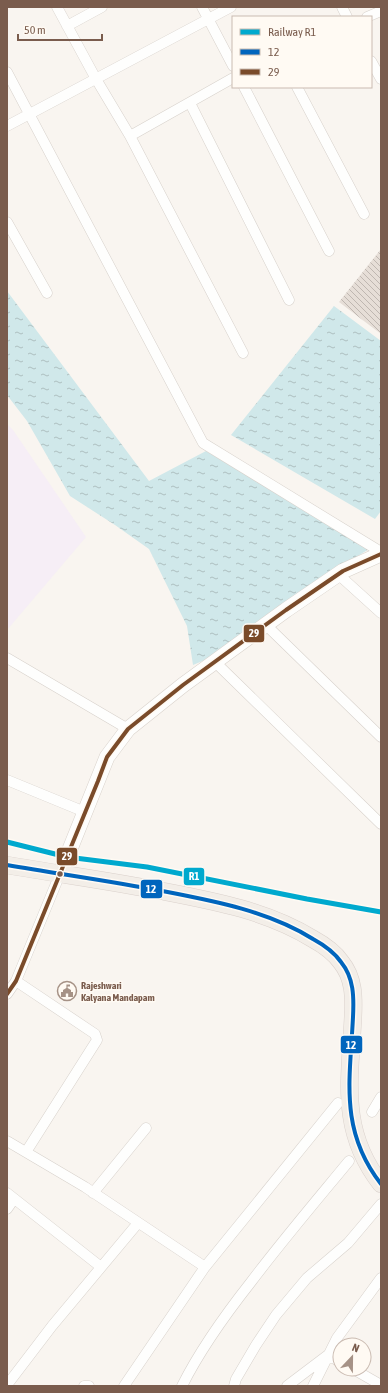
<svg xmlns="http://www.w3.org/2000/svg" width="388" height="1393" font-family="'Asap Condensed',sans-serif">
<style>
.education{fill:#f6eef6}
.water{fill:url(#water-ripples)}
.building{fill:url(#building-back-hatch)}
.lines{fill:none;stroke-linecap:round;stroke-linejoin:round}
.street-casing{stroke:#d7d1cb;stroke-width:11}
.secondary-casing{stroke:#d9d2cb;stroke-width:16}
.primary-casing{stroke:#dad1cc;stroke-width:18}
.street{stroke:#fefefd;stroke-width:10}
.secondary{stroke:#fefefd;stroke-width:15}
.primary{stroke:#f3eee8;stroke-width:17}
.bus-1-casing{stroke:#fffaf3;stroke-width:7}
.bus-2-casing{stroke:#fffaf3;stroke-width:7}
.bus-1{stroke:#0065bd;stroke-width:4}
.bus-2{stroke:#7a4b2a;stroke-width:4}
.rail-1-casing{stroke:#fffaf3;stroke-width:8}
.rail-1{stroke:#00a9ce;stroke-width:5}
.bus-dot{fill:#7a5c4d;stroke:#fffaf3;stroke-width:1.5}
.labels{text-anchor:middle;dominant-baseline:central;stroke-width:3;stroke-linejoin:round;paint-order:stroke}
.poi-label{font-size:10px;font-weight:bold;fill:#7a5c4d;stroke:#fffaf3;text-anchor:start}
.line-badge{stroke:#fffaf3;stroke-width:1.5}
.badge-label{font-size:11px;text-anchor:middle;font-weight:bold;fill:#fff}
</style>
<defs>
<pattern id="water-ripples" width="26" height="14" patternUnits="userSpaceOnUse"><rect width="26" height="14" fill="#d0e8ea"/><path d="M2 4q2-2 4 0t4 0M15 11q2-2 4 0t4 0" fill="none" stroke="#aebfc0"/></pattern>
<pattern id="building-back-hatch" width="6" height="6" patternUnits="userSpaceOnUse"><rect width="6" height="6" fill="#e6ded7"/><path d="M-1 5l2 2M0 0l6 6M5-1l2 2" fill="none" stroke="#bfb7b1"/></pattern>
</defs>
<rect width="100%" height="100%" fill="#f9f5f0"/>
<path class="education" d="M7 424 13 430 86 537 7 630Z"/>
<path class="water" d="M7 291 149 481 206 451 369 549 307 588 217 655 193 665 187 626 149 549 115 525 70 496 27 421 7 395Z
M334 306 381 341V511L375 519 231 435Z"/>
<path class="building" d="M381 249V334L339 302Z"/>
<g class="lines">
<g class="street-casing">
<path id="street" d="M57 7 96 79 130 136 243 353
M202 7 233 66
M342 7 347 17
M367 17 381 11
M67 26 102 7
M371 61 381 79
M7 72 203 443 381 552
M244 87 329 251
M297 87 364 214
M190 103 289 300
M7 126 231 7
M130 136 233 78
M7 222 47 293
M339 575 381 613
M266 625 381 737
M7 658 128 729
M215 662 381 824
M7 780 85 812
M16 981 95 1034 97 1040 26 1152
M7 994 16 981 60 874
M372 1112 381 1097
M7 1141 85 1187 205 1267 338 1103
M7 1193 101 1267
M93 1193 146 1128
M7 1209 14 1199
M353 1369 381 1385
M7 1385 52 1326 138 1223
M84 1386H89
M124 1386 205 1267
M182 1386C201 1348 225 1315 251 1282 282 1241 316 1201 349 1161
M234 1386 236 1379 256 1345 276 1315 307 1278 348 1243 381 1204
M287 1386 328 1355 340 1362
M313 1386 337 1338 381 1278"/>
</g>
<g class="secondary-casing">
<path id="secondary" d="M60 874 107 757 128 729 183 685 286 610 343 571 381 554"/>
</g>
<g class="primary-casing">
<path id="primary" d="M7 865C59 874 110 881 162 891 214 901 268 911 313 939 324 945 334 952 341 962 354 978 354 997 353 1017 350 1080 339 1130 381 1184"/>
</g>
<use href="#street" class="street"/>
<use href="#secondary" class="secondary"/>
<use href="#primary" class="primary"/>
<g class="bus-1-casing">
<path id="bus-1" d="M7 865C59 874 110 881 162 891 214 901 268 911 313 939 324 945 334 952 341 962 354 978 354 997 353 1017 350 1080 339 1130 381 1184"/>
</g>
<g class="bus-2-casing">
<path id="bus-2" d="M7 994 16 981 98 781 107 757 128 729 183 685 286 610 343 571 381 554"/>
</g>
<use href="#bus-1" class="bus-1"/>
<use href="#bus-2" class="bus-2"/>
<g class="rail-1-casing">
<path id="rail-1" d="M7 842 67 857 147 867 307 899 381 912"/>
</g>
<use href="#rail-1" class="rail-1"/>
</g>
<defs>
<g id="civic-ring" transform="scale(1)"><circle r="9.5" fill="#fffaf3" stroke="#a69286" stroke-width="1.5"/><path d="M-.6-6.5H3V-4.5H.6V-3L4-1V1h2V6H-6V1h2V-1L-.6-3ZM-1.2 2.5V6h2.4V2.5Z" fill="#a69286"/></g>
</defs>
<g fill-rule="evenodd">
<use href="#civic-ring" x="67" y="991"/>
</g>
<circle class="bus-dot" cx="60" cy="874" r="3.5"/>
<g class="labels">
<g class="poi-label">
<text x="81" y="985">Rajeshwari<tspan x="81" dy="12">Kalyana Mandapam</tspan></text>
</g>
</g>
<g class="line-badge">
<rect x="243" y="624" width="22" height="19" rx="4" fill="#7a4b2a"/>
<rect x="56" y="847" width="22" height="19" rx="4" fill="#7a4b2a"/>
<rect x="183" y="867" width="22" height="19" rx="4" fill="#00a9ce"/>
<rect x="140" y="879" width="23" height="20" rx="4" fill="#0065bd"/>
<rect x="340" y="1035" width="23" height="19" rx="4" fill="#0065bd"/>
</g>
<g class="badge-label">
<text x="254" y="637">29</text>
<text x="67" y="860">29</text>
<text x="194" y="880">R1</text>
<text x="151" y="893">12</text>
<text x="351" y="1049">12</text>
</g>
<rect width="388" height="1393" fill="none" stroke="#7a5c4d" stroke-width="16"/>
<rect x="232" y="16" width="140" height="72" fill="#fffaf3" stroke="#cabbb1"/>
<rect x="240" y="29" width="20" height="6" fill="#00a9ce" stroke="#cabbb1"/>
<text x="268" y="36" font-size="12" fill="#7a5c4d">Railway R1</text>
<rect x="240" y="49" width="20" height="6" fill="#0065bd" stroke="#cabbb1"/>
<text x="268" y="56" font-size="12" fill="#7a5c4d">12</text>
<rect x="240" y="69" width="20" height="6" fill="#7a4b2a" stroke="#cabbb1"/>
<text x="268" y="76" font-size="12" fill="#7a5c4d">29</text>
<g transform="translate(352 1357) rotate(22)"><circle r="19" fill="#fffaf3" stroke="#cabbb1"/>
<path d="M0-3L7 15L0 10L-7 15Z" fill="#a69286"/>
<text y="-6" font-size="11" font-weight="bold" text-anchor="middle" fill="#7a5c4d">N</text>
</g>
<path d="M18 34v6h84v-6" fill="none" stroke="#7a5c4d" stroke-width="2"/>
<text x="24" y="34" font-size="12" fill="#7a5c4d" stroke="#fffaf3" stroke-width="3" paint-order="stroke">50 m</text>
</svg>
